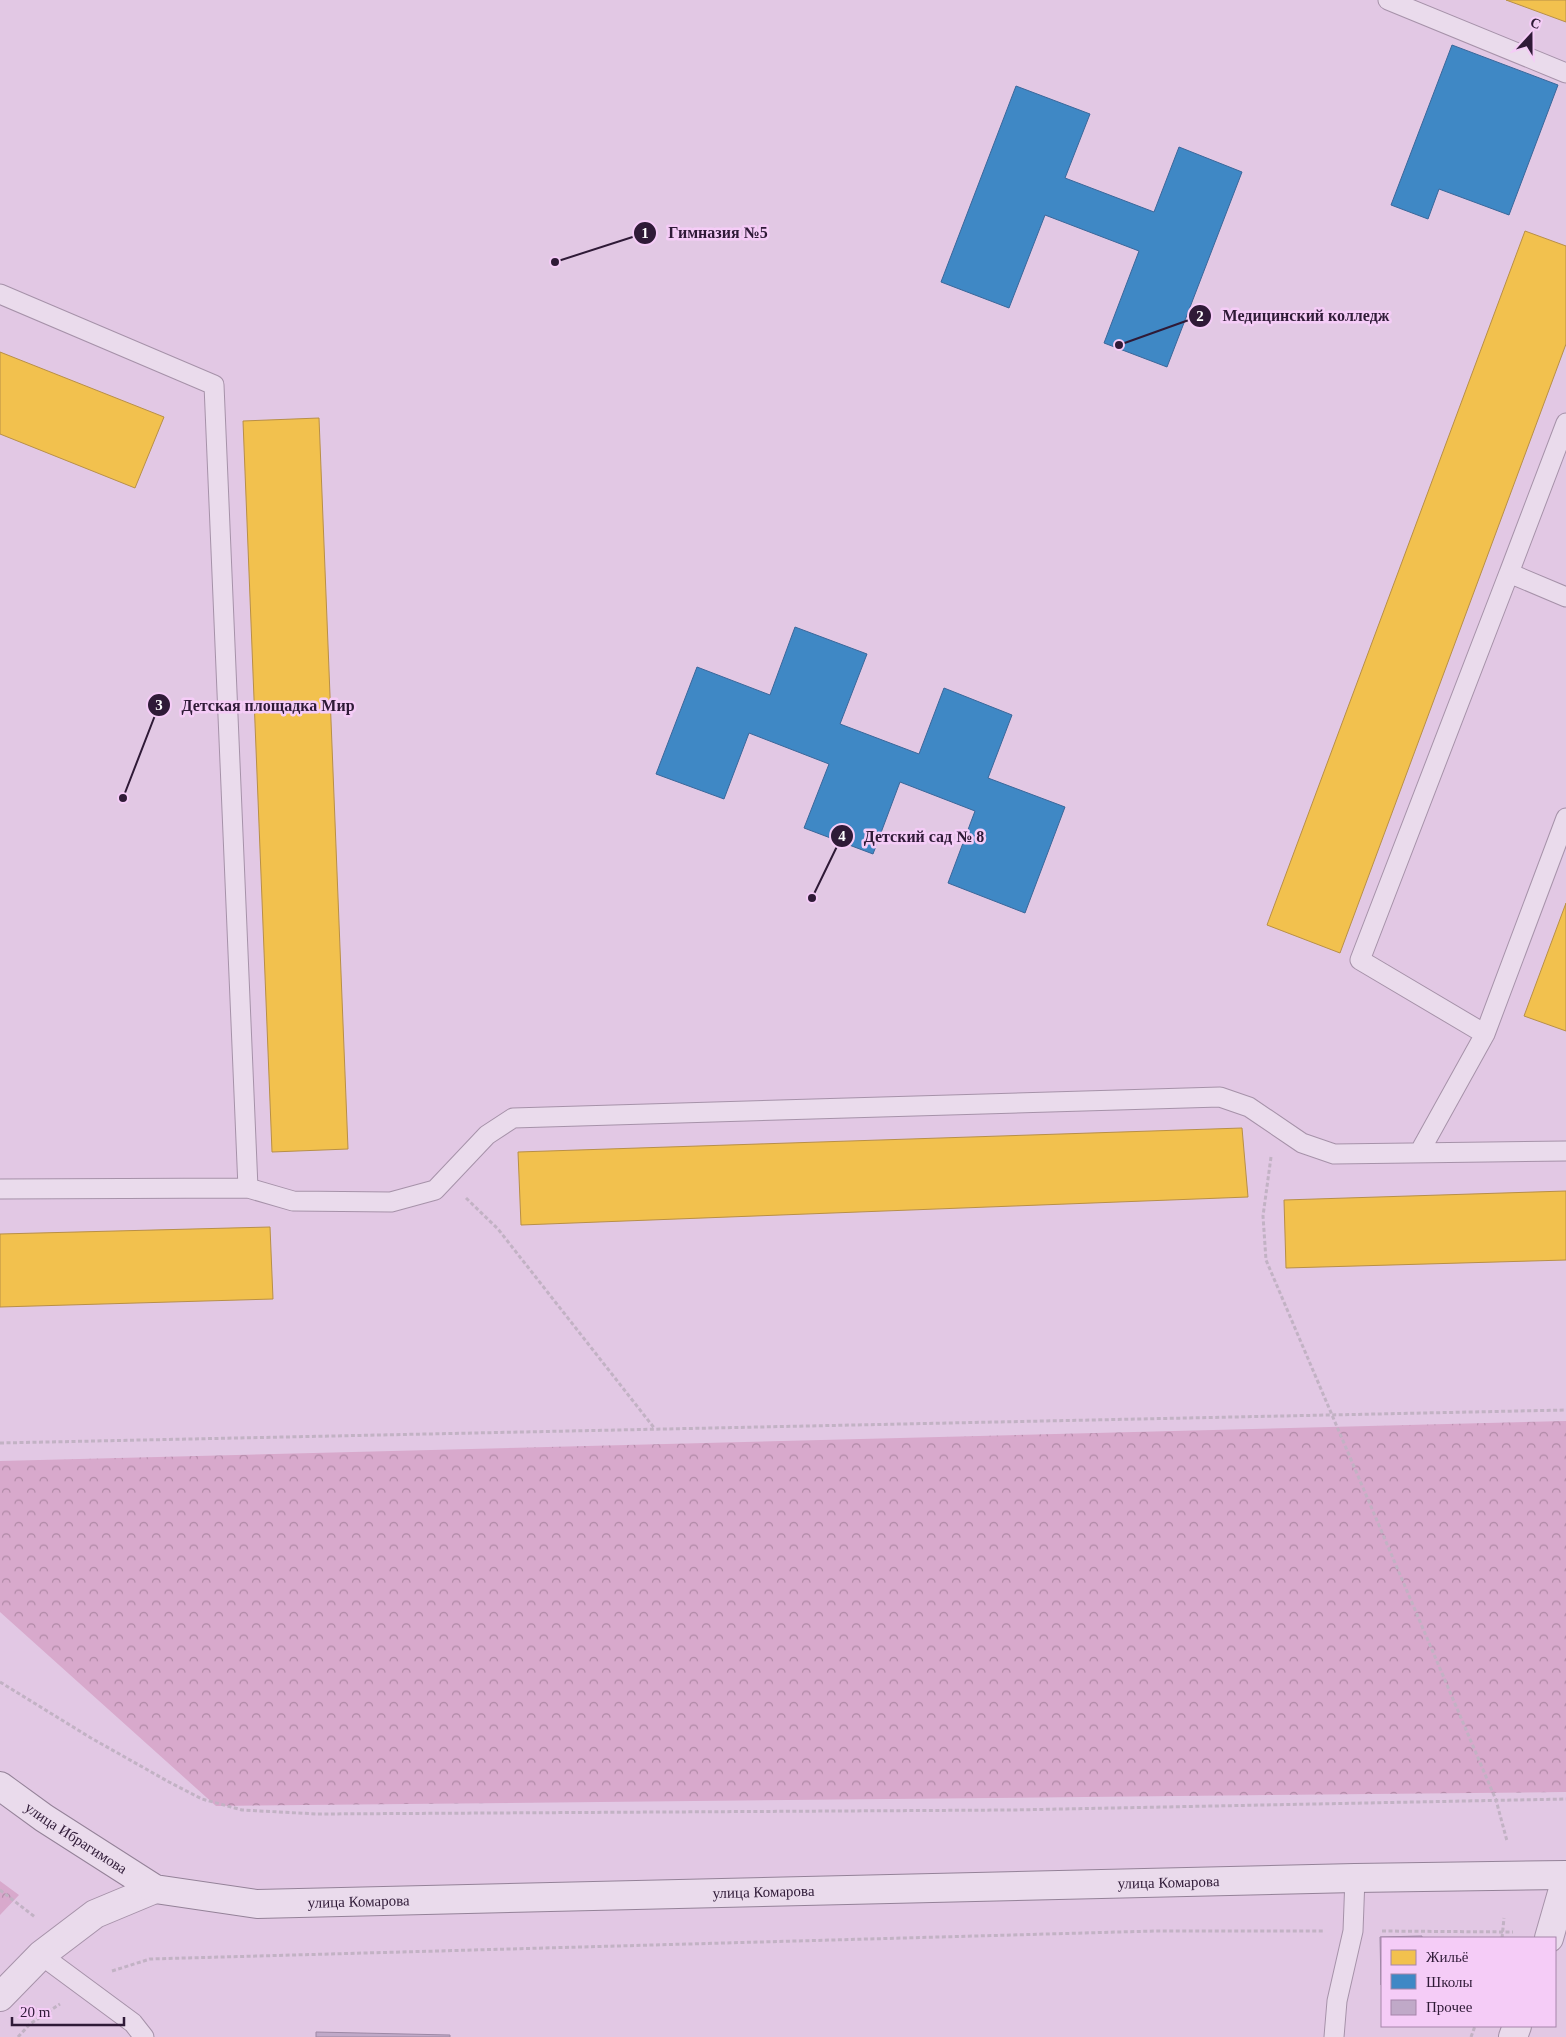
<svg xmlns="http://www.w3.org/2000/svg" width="1566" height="2037" font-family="Georgia,serif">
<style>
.forest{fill:url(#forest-crowns)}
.homes{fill:#f2c14e;stroke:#b88f47}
.schools{fill:#3f88c5;stroke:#3a679a}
.building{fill:#c0a9c8;stroke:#9d88a4}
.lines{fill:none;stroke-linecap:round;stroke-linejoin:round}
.service-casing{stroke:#a692a9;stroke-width:21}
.tertiary-casing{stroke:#a692a9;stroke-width:30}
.secondary-casing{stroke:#948298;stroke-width:30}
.path{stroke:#c2b2c4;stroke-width:3;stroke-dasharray:4 2.5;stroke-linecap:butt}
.service{stroke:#eadbec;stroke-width:19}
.tertiary{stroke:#eadbec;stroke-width:28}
.secondary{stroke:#eadbec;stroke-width:28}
.labels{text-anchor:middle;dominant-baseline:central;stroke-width:5;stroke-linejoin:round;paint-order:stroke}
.street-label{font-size:15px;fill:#2f1a37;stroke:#f5ccf7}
.leader{fill:none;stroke:#2f1a37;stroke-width:2}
.callout-dot{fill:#2f1a37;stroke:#f5ccf7;stroke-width:2}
.mark-label{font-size:15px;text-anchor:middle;font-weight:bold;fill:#fff}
.callout-label{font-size:16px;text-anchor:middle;font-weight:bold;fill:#2f1a37;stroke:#f5ccf7;stroke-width:5;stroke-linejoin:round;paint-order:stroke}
</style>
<defs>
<pattern id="forest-crowns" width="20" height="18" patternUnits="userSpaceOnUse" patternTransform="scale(1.25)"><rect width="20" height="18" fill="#d8a9cc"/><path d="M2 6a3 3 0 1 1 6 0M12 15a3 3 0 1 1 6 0" fill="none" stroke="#b089a6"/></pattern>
</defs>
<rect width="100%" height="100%" fill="#e2c8e4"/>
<path class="forest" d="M1566 1421V1792L216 1806 0 1612V1461Z
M0 1881 19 1895 0 1915Z"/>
<path class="homes" d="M1506 0H1566V22Z
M1525 231 1566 246V344L1340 953 1267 925Z
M0 352 164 417 135 488 0 434Z
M319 418 348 1149 272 1152 243 421Z
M1566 903V1031L1524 1016Z
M1242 1128 1248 1197 521 1225 518 1152Z
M1566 1191V1260L1286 1268 1284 1200Z
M270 1227 273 1299 0 1307V1234Z"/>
<path class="schools" d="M1452 45 1558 85 1509 215 1439 189 1428 219 1391 205Z
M1016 86 1090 114 1065 178 1154 212 1179 147 1242 172 1167 367 1104 343 1139 251 1045 215 1009 308 941 282Z
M795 627 867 654 840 724 919 754 944 688 1012 715 988 778 1065 807 1025 913 948 883 975 811 900 782 873 854 804 828 829 764 749 733 724 799 656 774 697 667 770 695Z"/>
<path class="building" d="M1422 1936V1938H1382L1381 1985 1380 1937Z
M316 2032 450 2035V2037H316Z"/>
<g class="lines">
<g class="service-casing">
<path id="service" d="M1388 0 1566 73
M0 294 214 385 248 1188
M1509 573 1566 423
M1485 1034 1360 960 1509 573 1566 597
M1419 1153 1485 1034 1566 818
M0 1189 248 1188 293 1201 391 1202 435 1190 487 1135 513 1118 1220 1097 1249 1107 1302 1143 1334 1154 1566 1151
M41 1955 133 2023 144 2037
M1334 2037 1337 2001 1353 1931 1355 1878"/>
</g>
<g class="tertiary-casing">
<path id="tertiary" d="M1549 1938 1566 1879
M0 1997 41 1955 95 1914 155 1889
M1513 2037 1517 2026"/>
</g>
<g class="secondary-casing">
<g id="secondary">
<path id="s1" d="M0 1786 44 1818 155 1889 257 1904 1355 1878 1566 1875"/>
</g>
</g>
<path class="path" d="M1271 1157 1263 1216 1266 1260 1496 1800 1507 1841
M466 1198 498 1229 655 1429
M0 1443 1566 1410
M0 1682 91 1738 169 1782 202 1799 242 1810 317 1814 1012 1810 1566 1799
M0 1890 35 1917
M1382 1931 1513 1932
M1502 1938 1504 1918
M112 1971 150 1959 1155 1931H1324
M18 2037 30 2024 60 2004
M1471 2037 1475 2026"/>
<use href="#service" class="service"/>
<use href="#tertiary" class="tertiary"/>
<use href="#secondary" class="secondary"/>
</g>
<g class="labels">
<g class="street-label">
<text stroke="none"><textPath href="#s1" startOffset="92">улица Ибрагимова</textPath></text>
<text stroke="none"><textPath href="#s1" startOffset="1201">улица Комарова</textPath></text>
<text stroke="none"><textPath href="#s1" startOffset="796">улица Комарова</textPath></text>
<text stroke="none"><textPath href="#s1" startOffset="391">улица Комарова</textPath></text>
</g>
</g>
<path class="leader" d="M555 262L645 233M1119 345L1200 316M123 798L159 705M812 898L842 836"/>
<g class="callout-dot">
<circle cx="555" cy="262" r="5"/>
<circle cx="1119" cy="345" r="5"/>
<circle cx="123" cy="798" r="5"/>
<circle cx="812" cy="898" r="5"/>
<circle cx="645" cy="233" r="12"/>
<circle cx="1200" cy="316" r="12"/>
<circle cx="159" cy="705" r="12"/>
<circle cx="842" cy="836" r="12"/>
</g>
<g class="mark-label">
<text x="645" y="238">1</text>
<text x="1200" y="321">2</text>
<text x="159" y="710">3</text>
<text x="842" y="841">4</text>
</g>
<g class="callout-label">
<text x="718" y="238">Гимназия №5</text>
<text x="1306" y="321">Медицинский колледж</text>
<text x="268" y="711">Детская площадка Мир</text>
<text x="924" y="842">Детский сад № 8</text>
</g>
<rect x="1381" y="1937" width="175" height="90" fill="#f5ccf7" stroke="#a685aa"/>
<rect x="1391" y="1950" width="25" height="15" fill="#f2c14e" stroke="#a685aa"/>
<text x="1426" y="1962" font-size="15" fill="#2f1a37">Жильё</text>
<rect x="1391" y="1974" width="25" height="15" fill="#3f88c5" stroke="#a685aa"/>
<text x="1426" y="1987" font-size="15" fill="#2f1a37">Школы</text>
<rect x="1391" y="2000" width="25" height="15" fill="#c0a9c8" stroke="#a685aa"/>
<text x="1426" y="2012" font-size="15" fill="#2f1a37">Прочее</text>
<g transform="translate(1531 35) rotate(21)" stroke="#f5ccf7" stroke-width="4" paint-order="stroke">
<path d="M0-4L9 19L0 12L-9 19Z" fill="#2f1a37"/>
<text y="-8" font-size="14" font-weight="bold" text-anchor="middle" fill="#2f1a37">С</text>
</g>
<path d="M12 2017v8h112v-8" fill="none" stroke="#2f1a37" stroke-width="2.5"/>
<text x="20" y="2017" font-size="15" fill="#2f1a37" stroke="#f5ccf7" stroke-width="4" paint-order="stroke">20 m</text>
</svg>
